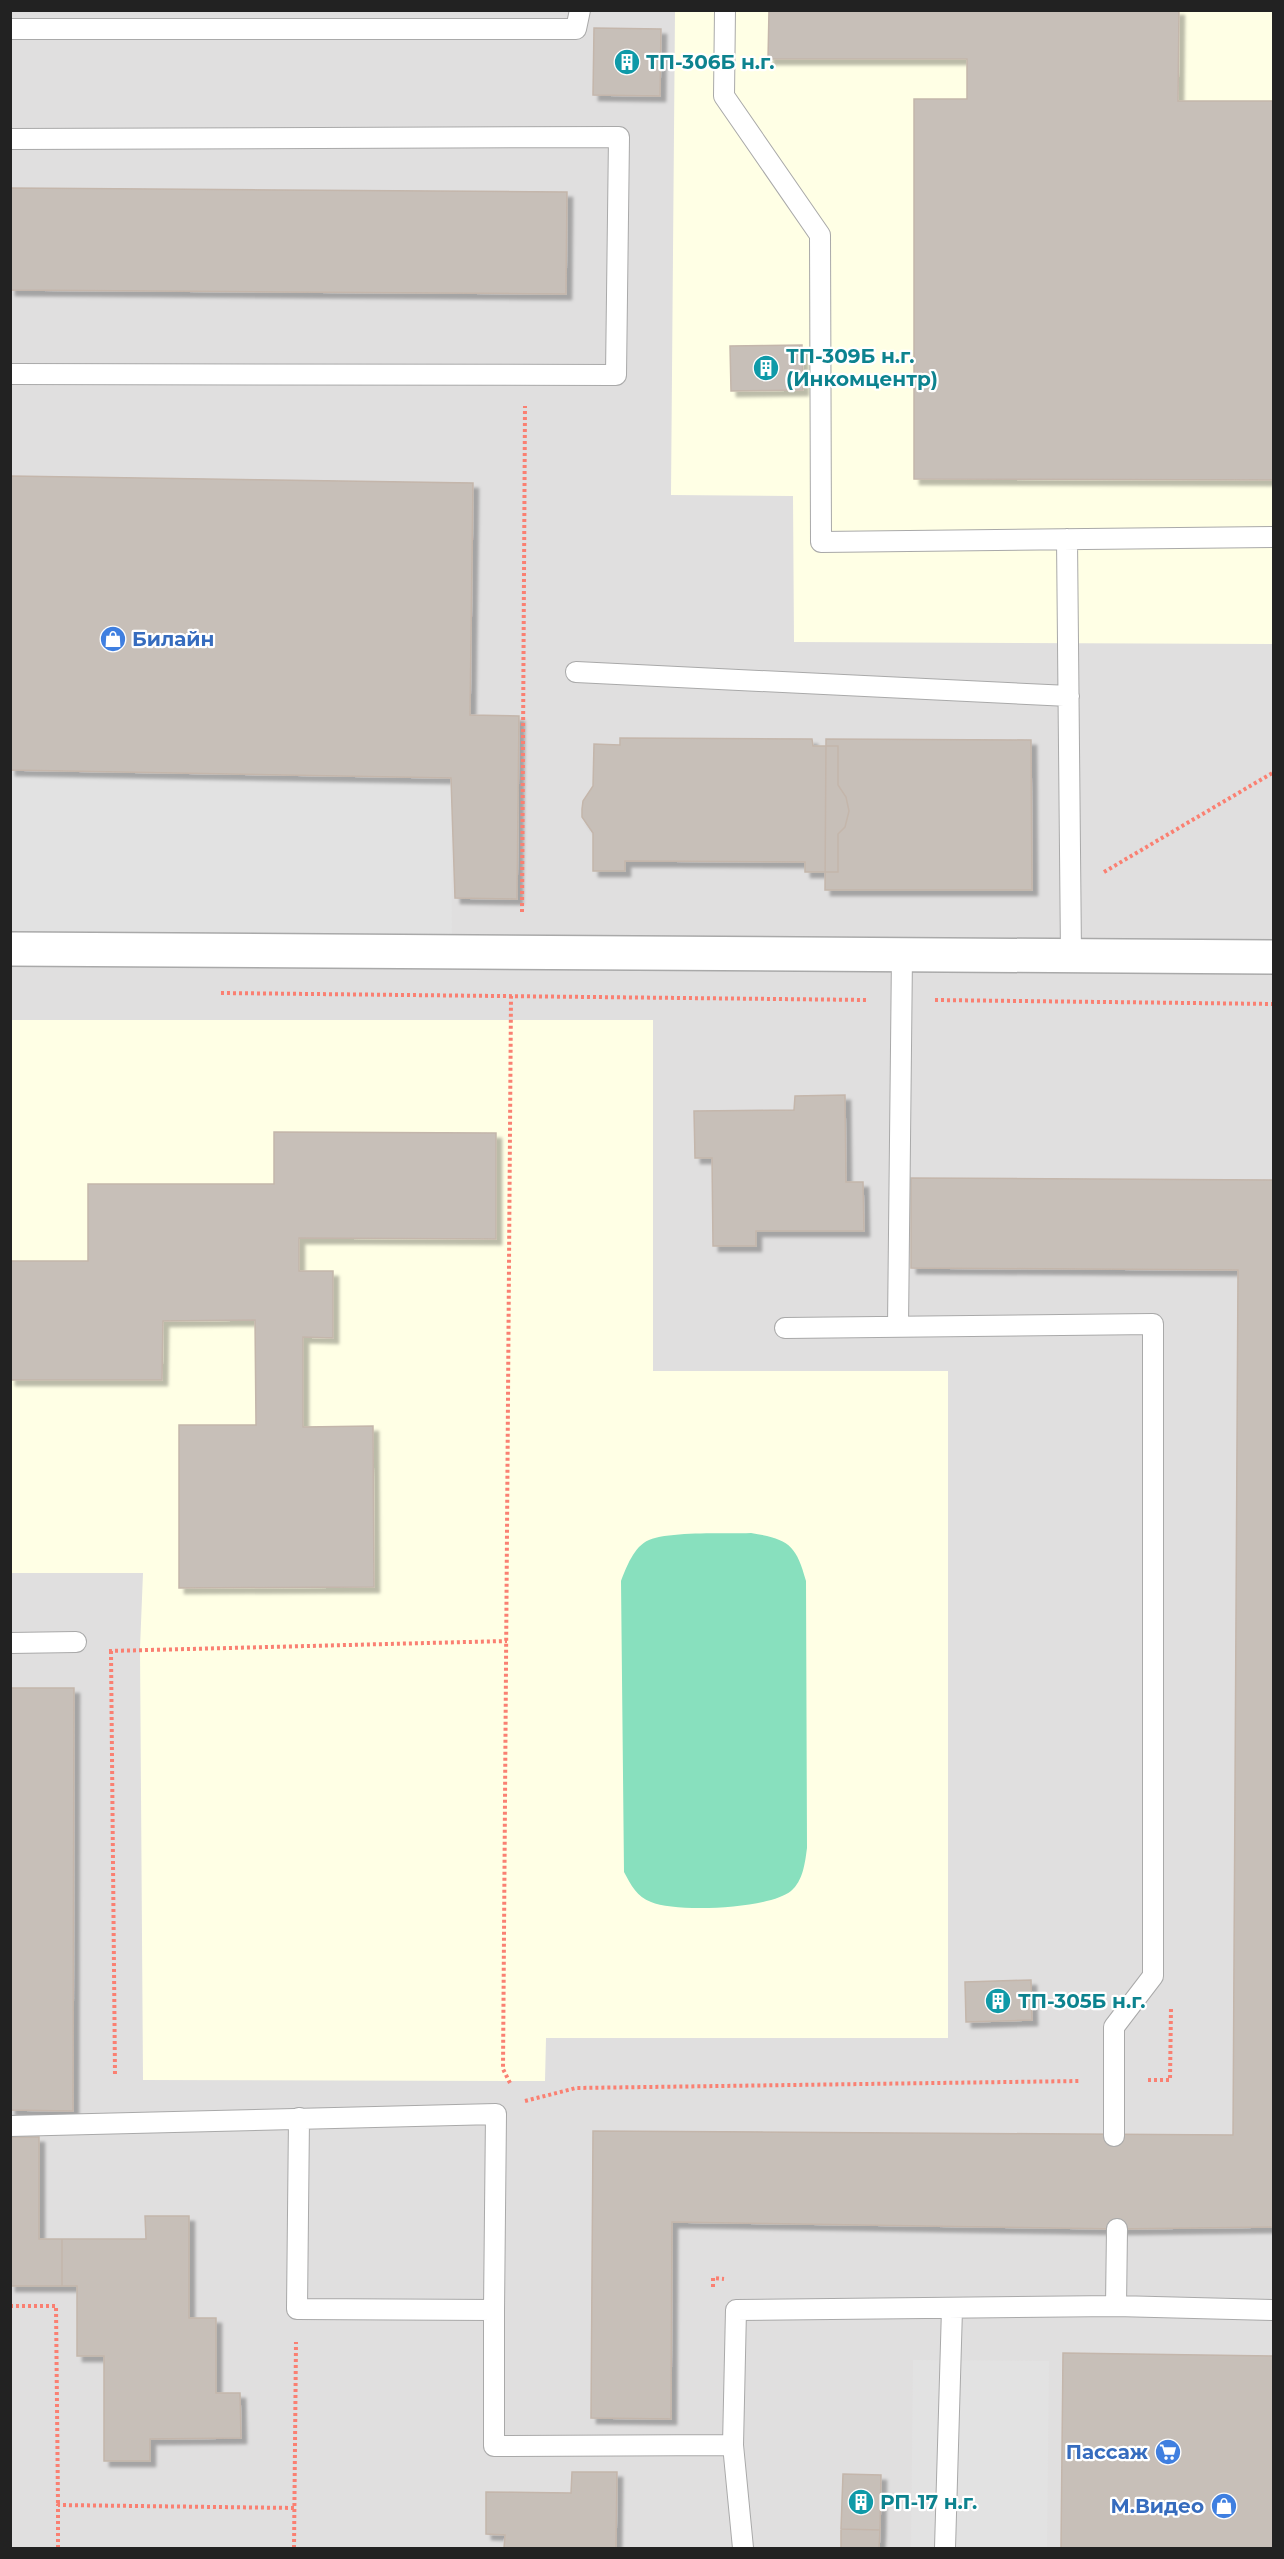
<svg xmlns="http://www.w3.org/2000/svg" width="1284" height="2559" font-family="Montserrat,sans-serif">
<style>
.residential{fill:#e0dfdf}
.education{fill:#ffffe5}
.pitch{fill:#88e0be}
.parking{fill:#e2e2e2}
.building{fill:#c7bfb8;stroke:#c4b6ab;stroke-width:1.5;filter:url(#shadow)}
.lines{fill:none;stroke-linecap:round;stroke-linejoin:round}
.service-casing{stroke:#a9a9a9;stroke-width:22}
.minor-casing{stroke:#a9a9a9;stroke-width:36}
.path{stroke:#fa8072;stroke-width:4;stroke-dasharray:3 3;stroke-linecap:butt}
.service{stroke:#fff;stroke-width:20}
.minor{stroke:#fff;stroke-width:33}
.labels{text-anchor:middle;dominant-baseline:central;stroke-width:4.5;stroke-linejoin:round;paint-order:stroke}
.culture-label{font-size:20px;font-weight:bold;fill:#0d838f;stroke:#fff;text-anchor:start}
.shop-label{font-size:20px;font-weight:bold;fill:#366cbe;stroke:#fff;text-anchor:end}
</style>
<defs>
<filter id="shadow"><feDropShadow dx="5.5" dy="5.5" stdDeviation="1.5" flood-color="#0004"/></filter>
</defs>
<rect width="100%" height="100%" fill="#f2efe9"/>
<path class="residential" d="M11 11H1273V2548H11Z"/>
<path class="education" d="M675 11H1273V644L794 642 793 496 671 495Z
M11 1020H653V1371H948V2038H546L545 2081 143 2080 140 1648 143 1573H11Z"/>
<path class="pitch" d="M751 1533C788 1539 796 1544 806 1581L807 1848C805 1863 803 1881 791 1891 769 1909 677 1913 651 1902 637 1897 631 1885 624 1872L621 1581C626 1568 634 1546 649 1540 671 1531 726 1534 751 1533Z"/>
<path class="parking" d="M11 770 451 778 452 952 11 949Z
M913 2360 1049 2361 1047 2548H911Z"/>
<path class="building" d="M769 10H1179L1178 101H1274V480L914 479V99H967V59H768Z
M594 28 661 29 660 96 593 95Z
M10 188 567 192 566 294 10 290Z
M802 345 803 390 731 391 730 346Z
M10 476 473 483 470 715 519 716 517 899 455 898 451 778 10 770Z
M620 738 812 739 813 746H838V785L846 797 849 811 845 827 838 834V872H805V862L625 861V871H593V833L582 817V809L583 801 593 786 594 744 620 745Z
M826 739 1031 740 1032 890H825Z
M845 1095 846 1182H863L864 1231H756V1246H713L712 1158H695L694 1111 794 1110 795 1096Z
M274 1132 496 1133V1239L299 1238V1271H333V1338L303 1337V1427L373 1426 374 1587 179 1588V1425H256L255 1320 163 1321 162 1380H10V1261H88V1184H274Z
M911 1178 1274 1180V2227L1117 2229 672 2222 671 2419 591 2418 593 2131 1233 2135 1238 1270 911 1268Z
M10 1688H74L73 2111 10 2110Z
M1031 1980 1032 2020 966 2022 965 1982Z
M10 2137H39V2239H62V2286H10Z
M145 2216H189V2318H216V2393H240L241 2438 150 2439V2461H104V2356H77V2286H62V2239H146Z
M1063 2353 1274 2356V2548H1061Z
M572 2472H617L616 2548H504L505 2535 486 2534V2492L571 2493Z
M843 2474 881 2475 880 2530 841 2529Z
M841 2529 880 2530 879 2548H841Z"/>
<g class="lines">
<g class="service-casing">
<path id="service" d="M725 10 724 96 820 235 821 542 1274 537
M10 29H576L580 10
M10 139 619 137 616 375 10 374
M1067 539 1071 955
M576 672 1069 696
M898 1326 902 955
M785 1328 1153 1324V1976L1114 2027V2136
M10 1643 76 1642
M299 2118 297 2309 494 2310V2446L733 2445 736 2310 1116 2306 1274 2310
M10 2126 496 2114 494 2310
M1116 2306 1117 2229
M733 2445 743 2548
M945 2548 952 2309"/>
</g>
<g class="minor-casing">
<path id="minor" d="M10 949 1274 957"/>
</g>
<path class="path" d="M1104 872 1274 772
M522 912 525 406
M221 993 868 1000
M935 1000 1274 1004
M109 1651 507 1641
M111 1651 115 2074
M1148 2080H1170L1171 2008
M510 2083 503 2069 511 996
M525 2101 576 2088 1080 2081
M713 2287V2278L724 2279
M10 2306H56L58 2505
M58 2548V2505L295 2508
M294 2548 296 2342"/>
<use href="#service" class="service"/>
<use href="#minor" class="minor"/>
</g>
<defs>
<g id="building-disc" transform="scale(1.35)"><circle r="9.5" fill="#0f9aa8" stroke="#fff"/><path d="M-4-6H4V6H1V3H-1V6H-4ZM-2.5-4.3h1.7v1.8h-1.7ZM.8-4.3h1.7v1.8H.8ZM-2.5-1h1.7V.8h-1.7ZM.8-1h1.7V.8H.8Z" fill="#fff"/></g>
<g id="shop-disc" transform="scale(1.35)"><circle r="9.5" fill="#3f7fe0" stroke="#fff"/><path d="M-5-2.5h2.3a2.7 3.5 0 0 1 5.4 0H5L5.5 6h-11ZM-1.5-2.5h3a1.5 2.3 0 0 0-3 0Z" fill="#fff"/></g>
<g id="supermarket-disc" transform="scale(1.35)"><circle r="9.5" fill="#3f7fe0" stroke="#fff"/><path d="M-6-5.5h2.5l.6 2H6L4.5 2H-2.5L-4.4-4H-6ZM-1.5 3.2a1.3 1.3 0 1 0 .1 0ZM3 3.2a1.3 1.3 0 1 0 .1 0Z" fill="#fff"/></g>
</defs>
<g fill-rule="evenodd">
<use href="#building-disc" x="627" y="62"/>
<use href="#building-disc" x="766" y="368"/>
<use href="#shop-disc" x="113" y="639"/>
<use href="#building-disc" x="998" y="2001"/>
<use href="#supermarket-disc" x="1168" y="2452"/>
<use href="#building-disc" x="861" y="2502"/>
<use href="#shop-disc" x="1224" y="2506"/>
</g>
<g class="labels">
<g class="culture-label">
<text x="646" y="62">ТП-306Б н.г.</text>
<text x="786" y="356">ТП-309Б н.г.<tspan x="786" dy="23">(Инкомцентр)</tspan></text>
<text x="1018" y="2001">ТП-305Б н.г.</text>
<text x="880" y="2502">РП-17 н.г.</text>
</g>
<g class="shop-label">
<text x="132" y="639" text-anchor="start">Билайн</text>
<text x="1148" y="2452">Пассаж</text>
<text x="1204" y="2506">М.Видео</text>
</g>
</g>
<rect width="1284" height="2559" fill="none" stroke="#222222" stroke-width="24"/>
</svg>
